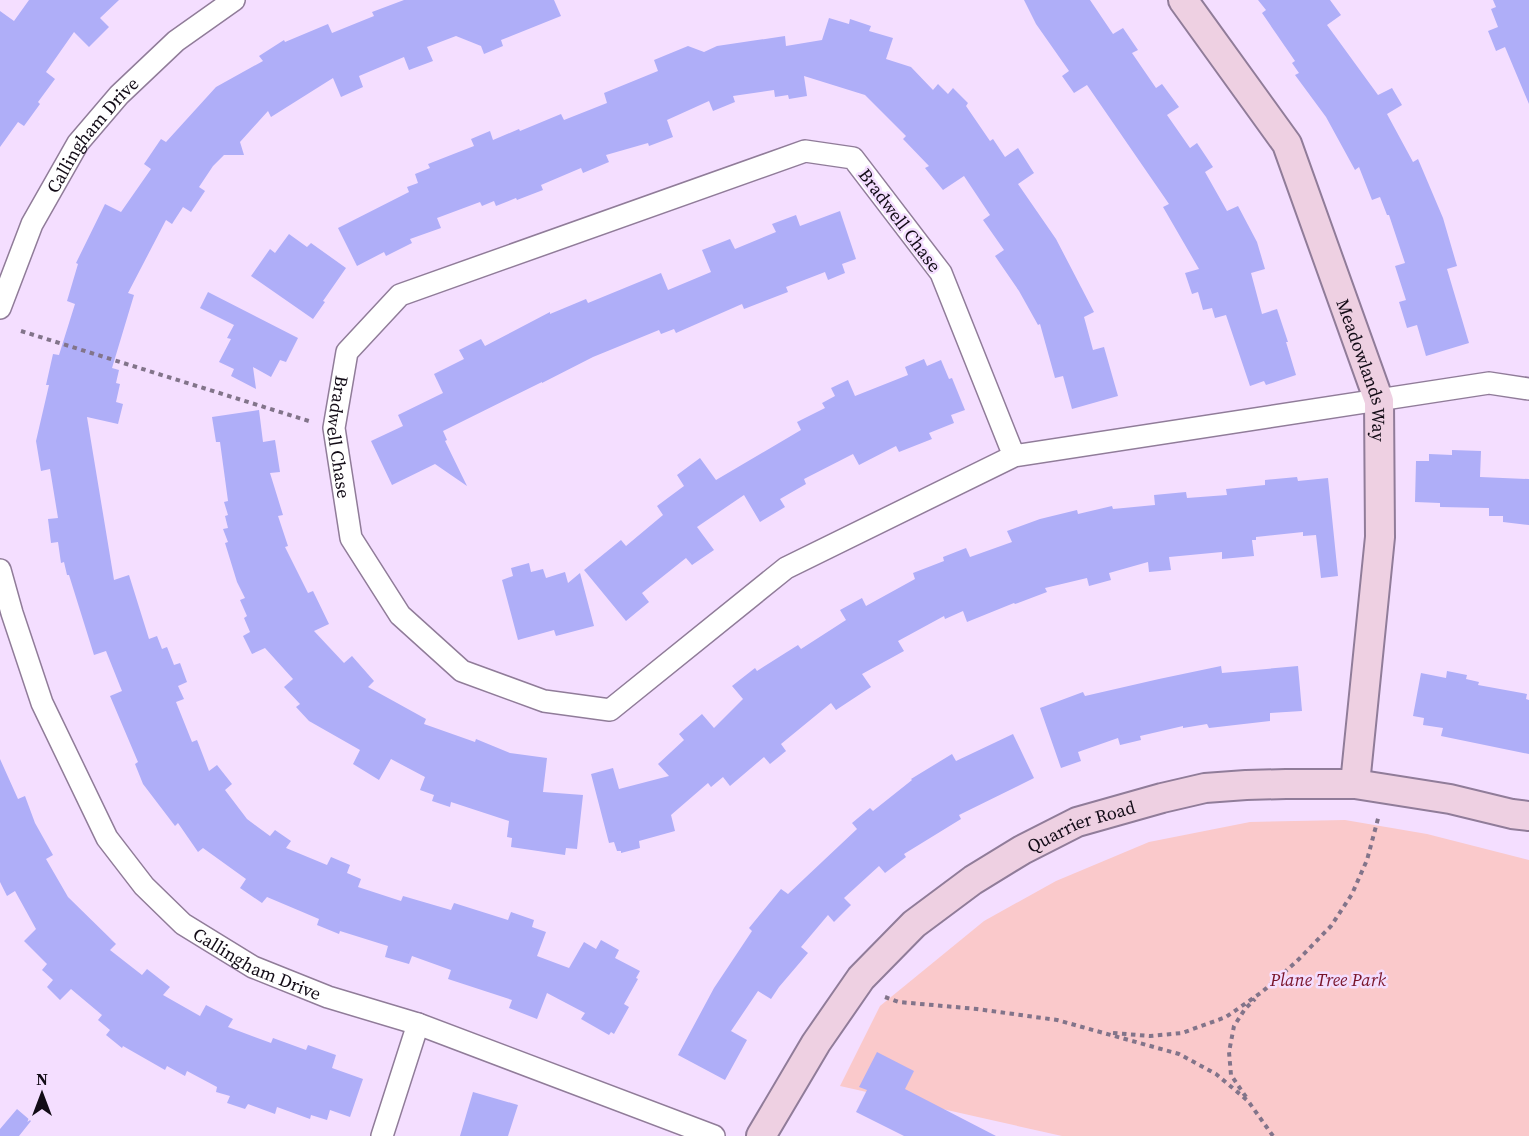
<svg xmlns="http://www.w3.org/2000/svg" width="1529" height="1136" font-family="'Source Serif 4',serif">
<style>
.green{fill:#fac9cb}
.building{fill:#afaef8}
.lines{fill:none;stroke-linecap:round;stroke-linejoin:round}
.street-casing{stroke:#907c99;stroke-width:24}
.secondary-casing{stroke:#907c99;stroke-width:32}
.path{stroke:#82748a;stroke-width:4;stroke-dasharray:4.5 4.5;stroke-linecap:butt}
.street{stroke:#fff;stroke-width:21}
.secondary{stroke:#eed0e2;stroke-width:28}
.labels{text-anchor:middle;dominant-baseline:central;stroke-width:5;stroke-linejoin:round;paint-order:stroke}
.street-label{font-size:18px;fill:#120b16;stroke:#f4deff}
.park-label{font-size:18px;font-style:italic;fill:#79142a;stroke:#f4deff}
</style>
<rect width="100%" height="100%" fill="#f4deff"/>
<path class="green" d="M1345 820 1427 834 1529 860V1136H1062L840 1086 880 1006 984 921 1056 881 1149 842 1250 822Z"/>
<path class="building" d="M29 0H119L100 18 109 27 89 47 74 32 46 72 55 79 38 102 40 104 24 126 18 122 0 147V11L14 21Z
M404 0H554L561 16 501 40 503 46 484 54 481 46 456 36 427 47 433 61 409 70 404 57 359 76 363 87 341 97 333 78 271 117 268 111 240 142 244 155H224L213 166 199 187 205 191 191 212 183 207 172 224 166 220 128 293 134 295 112 368 119 370 116 383 120 384 116 402 123 404 118 424 87 417 114 580 129 575 149 639 157 636 162 649 167 647 174 665 180 663 187 682 178 686 184 699 176 702 192 742 197 740 209 771 217 765 232 784 225 790 247 819 270 836 275 830 291 841 286 848 327 865 331 857 350 865 347 873 361 879 358 887 401 901 403 896 451 910 454 903 508 920 511 912 534 920 532 927 546 932 537 956 569 968 584 942 596 949 601 940 619 950 615 958 640 971 636 978 638 979 624 1004 629 1007 614 1034 611 1032 609 1035 581 1019 585 1013 547 993 537 1019 509 1008 512 1000 448 979 451 970 412 956 409 964 385 957 388 946 340 931 339 934 317 925 319 919 267 897 262 903 240 888 246 879 203 848 198 852 178 823 175 826 143 784 135 764 138 762 110 696 122 691 106 651 94 655 69 575H67L64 562 61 563 58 542 51 543 48 519 58 518 50 469 41 471 36 441 49 385H46L53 354 59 355 75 304 67 301 78 264 76 263 105 204 121 212 151 169 144 164 161 139 166 142 216 87 263 61 259 56 284 40 285 42 328 24 332 33 374 16 372 12Z
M1024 0H1090L1113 34 1123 28 1138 50 1132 53 1156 88 1162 84 1179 107 1167 115 1190 148 1197 143 1213 167 1205 172 1227 211 1238 206 1257 242 1265 269 1251 273 1262 314 1277 309 1288 342H1286L1296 375 1266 385 1264 381 1250 386 1226 315 1215 318 1212 308 1203 310 1198 292 1192 294 1185 273 1199 269 1163 207 1169 204 1087 85 1074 93 1062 76 1069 71 1036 24Z
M1258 0H1330L1341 15 1327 25 1378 95 1392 88 1402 105 1387 114 1413 162 1418 159 1443 218 1457 266 1447 269 1469 343 1426 356 1417 325 1407 328 1399 302 1406 300 1395 266 1405 263 1389 215H1387L1380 197 1372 200 1359 167 1355 170 1326 117 1295 75 1299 73 1292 63 1295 61 1262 13 1266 10Z
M1493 0H1529V104L1505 47 1496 51 1488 31 1498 27 1491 9 1496 7Z
M829 18 849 24 850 19 871 26 869 31 893 38 886 59 911 67 933 90 938 84 948 94 953 88 968 103 966 106 990 141 993 139 1005 157 1018 148 1034 173 1018 184 1056 239 1094 312 1084 317 1093 350 1104 347 1118 396 1072 409 1063 376 1055 378 1040 324 1038 325 1019 291 995 256 1004 250 983 220 990 215 964 176 943 190 925 168 929 166 903 139 906 136 865 95 804 76 807 96 789 99 788 95 775 97 774 90 733 96 735 102 713 111 709 101 667 120 673 137 649 146 648 143 606 155 609 162 583 173 581 168 541 185 543 190 517 200 516 198 496 206 494 201 482 206 480 202 437 218 441 228 410 239 412 243 386 256 384 252 357 266 338 228 409 192 407 187 418 183 415 174 430 168 428 164 474 146 471 139 490 131 493 140 519 129 520 131 561 114 564 120 607 103 604 93 658 71 654 60 688 46 704 52 717 46 785 36 786 46 822 40Z
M840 211 856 259 842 264 845 273 828 280 825 272 786 287 788 292 744 309 742 304 676 333 674 329 661 334 659 330 593 357 542 383V382L443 431 447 440 445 441 467 486 435 464 392 485 371 441 403 426 398 415 443 393 434 374 464 359 459 350 481 339 485 346 550 312V314L586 299 588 303 661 273 668 290 711 272 702 250 730 239 735 249 776 232 772 224 796 215 800 226Z
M289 234 307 247 311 243 346 268 323 301 325 302 313 319 251 276 270 249 275 253Z
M208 292 298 338 286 362 280 360 271 377 253 367 256 389 231 376 234 369 219 362 231 339 227 338 234 325 200 308Z
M924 359 927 366 941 360 949 379 952 378 965 410 951 415 954 423 929 433 932 439 899 452 896 446 859 465 853 454 804 479 806 484 780 499 785 507 760 522 744 495 697 527 714 550 692 565 686 558 642 593 649 602 626 621 584 570 621 540 626 546 663 515 657 506 684 486 677 475 700 458 716 480 801 430 797 422 825 408 822 403 835 396 831 388 848 380 855 396 908 375 905 367Z
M259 410 263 442 275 440 280 472 270 473 283 515 278 516 288 546 285 547 308 593 313 591 329 624 314 631 344 663 352 656 374 681 368 687 426 719 424 724 475 742 476 739 510 753 547 758 543 792 583 795 577 849 566 848 565 855 511 847 512 838 507 837 509 821 451 802 450 807 432 801 434 795 420 790 425 777 391 759 379 780 353 764 360 750 309 721 296 707 300 704 284 687 293 679 265 648 252 654 243 636 250 632 244 618 247 616 240 600 245 598 237 582 225 543 228 542 223 529 228 528 225 516 228 515 224 502 228 501 220 442H216L212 417Z
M1452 450 1481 451 1480 477 1529 479V525L1503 522V516H1489V508L1440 507V503L1415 502 1416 461H1429V454L1452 455Z
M1297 477 1298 481 1328 478 1338 576 1321 578 1316 535 1303 536V532L1256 537V540H1252L1254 556 1222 559V552L1169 557 1171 570 1149 572 1148 562 1109 573 1111 580 1089 586 1087 578 1045 588 1047 592 1015 604 1014 603 967 622 963 611 945 619 944 616 898 641 904 651 862 674 871 687 836 710 831 703 781 744 786 751 770 764 764 757 730 786 723 777 711 787 708 783 671 815 675 831 639 841 640 848 621 853V851H617L614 842 609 843 591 774 613 768 619 789 669 776 658 764 684 740 679 734 702 714 714 728 743 699 732 686 755 668 757 671 798 645 801 649 846 620 840 610 862 598 866 606 915 579 913 573 944 561 943 557 966 548 970 557 1012 542 1007 531 1040 519 1077 510 1078 514 1112 506 1113 509 1155 505 1154 495 1186 492 1187 498 1227 495 1226 489 1265 485V480Z
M529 563 531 572 543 569 546 578 565 572 568 583 580 573 594 626 556 636 554 630 518 640 502 580 513 576 511 568Z
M1221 666 1222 673 1298 666 1302 711 1270 713V721L1209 728 1207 724 1183 728V726L1140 736 1141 740 1120 745 1118 738 1078 752 1081 761 1061 768 1040 708 1083 692 1085 696 1159 679Z
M1447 671 1467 675 1466 679 1479 682 1478 685 1527 694 1526 699 1529 700V754L1441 736 1443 728 1423 725 1424 718 1413 716 1421 673 1446 678Z
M1013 734 1034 778 959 815 961 819 904 854 906 857 885 873 879 866 844 898 851 905 834 922 828 915 801 947 808 953 779 987 771 999 758 991 731 1031 747 1040 725 1080 678 1055 714 988 752 931 749 928 781 889 788 894 857 829 852 823 870 808 873 811 912 780 911 779 952 754 956 761Z
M0 759 18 799 25 796 35 823 53 855 46 859 68 897 116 944 110 950 142 975 147 969 170 987 163 995 200 1016 206 1005 233 1019 228 1027 271 1043 273 1038 306 1050 308 1045 336 1055 332 1068 363 1079 350 1117 330 1110 327 1120 311 1115 310 1119 277 1107 275 1114 248 1104 245 1109 227 1103 230 1096 216 1092 217 1087 187 1071 185 1076 167 1066 165 1070 123 1046 122 1048 106 1035 110 1030 98 1020 102 1015 71 989 60 1000 47 987 53 980 42 970 47 964 24 941 36 929 15 891 7 896 0 882Z
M877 1052 914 1071 905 1089 996 1136H904L856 1112 867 1090 859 1087Z
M473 1092 518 1105 508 1136H460Z
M17 1109 31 1121 19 1136H0V1129Z"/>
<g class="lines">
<g class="street-casing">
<g id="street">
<path id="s1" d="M0 308 32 224 78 143 119 95 176 41 234 0"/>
<path id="s2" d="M1014 456 941 273 853 158 805 151 400 295 347 352 334 428 351 538 400 615 462 671 544 701 610 710 786 568 1014 456 1489 383 1529 389"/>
<path id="s3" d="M0 570 12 613 42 703 107 838 144 886 183 924 253 967 328 997 418 1024 714 1136"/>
<path d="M382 1136 418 1024"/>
</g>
</g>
<g class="secondary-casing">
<g id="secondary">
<path id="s4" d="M1183 0 1287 144 1379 401 1380 537 1355 784"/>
<path id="s5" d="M761 1136 816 1043 861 978 914 924 973 880 1022 850 1077 822 1162 798 1205 788 1246 785 1286 784H1355L1450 799 1512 814 1529 816"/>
</g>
</g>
<path class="path" d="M21 331 312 422
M885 997 899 1002 977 1009 1057 1020 1179 1054 1216 1074 1248 1101 1273 1136
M1113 1033 1150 1036 1182 1033 1226 1017 1262 992 1297 961 1331 926 1352 894 1367 860 1379 815
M1246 1097 1231 1075 1229 1052 1234 1026 1245 1009 1255 999"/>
<use href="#street" class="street"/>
<use href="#secondary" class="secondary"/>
</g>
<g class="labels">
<g class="street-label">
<text stroke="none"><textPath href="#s1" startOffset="198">Callingham Drive</textPath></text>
<text transform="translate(900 220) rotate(53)">Bradwell Chase</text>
<text stroke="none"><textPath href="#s4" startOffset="417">Meadowlands Way</textPath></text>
<text stroke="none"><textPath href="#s2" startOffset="984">Bradwell Chase</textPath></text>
<text stroke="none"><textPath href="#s5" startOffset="458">Quarrier Road</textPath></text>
<text stroke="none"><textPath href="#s3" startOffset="489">Callingham Drive</textPath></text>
</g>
<g class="park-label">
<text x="1328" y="979">Plane Tree Park</text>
</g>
</g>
<g transform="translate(42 1094)" stroke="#f4deff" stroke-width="4.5" paint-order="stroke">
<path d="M0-4.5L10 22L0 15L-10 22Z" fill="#120b16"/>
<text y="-9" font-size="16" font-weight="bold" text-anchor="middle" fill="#120b16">N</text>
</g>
</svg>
